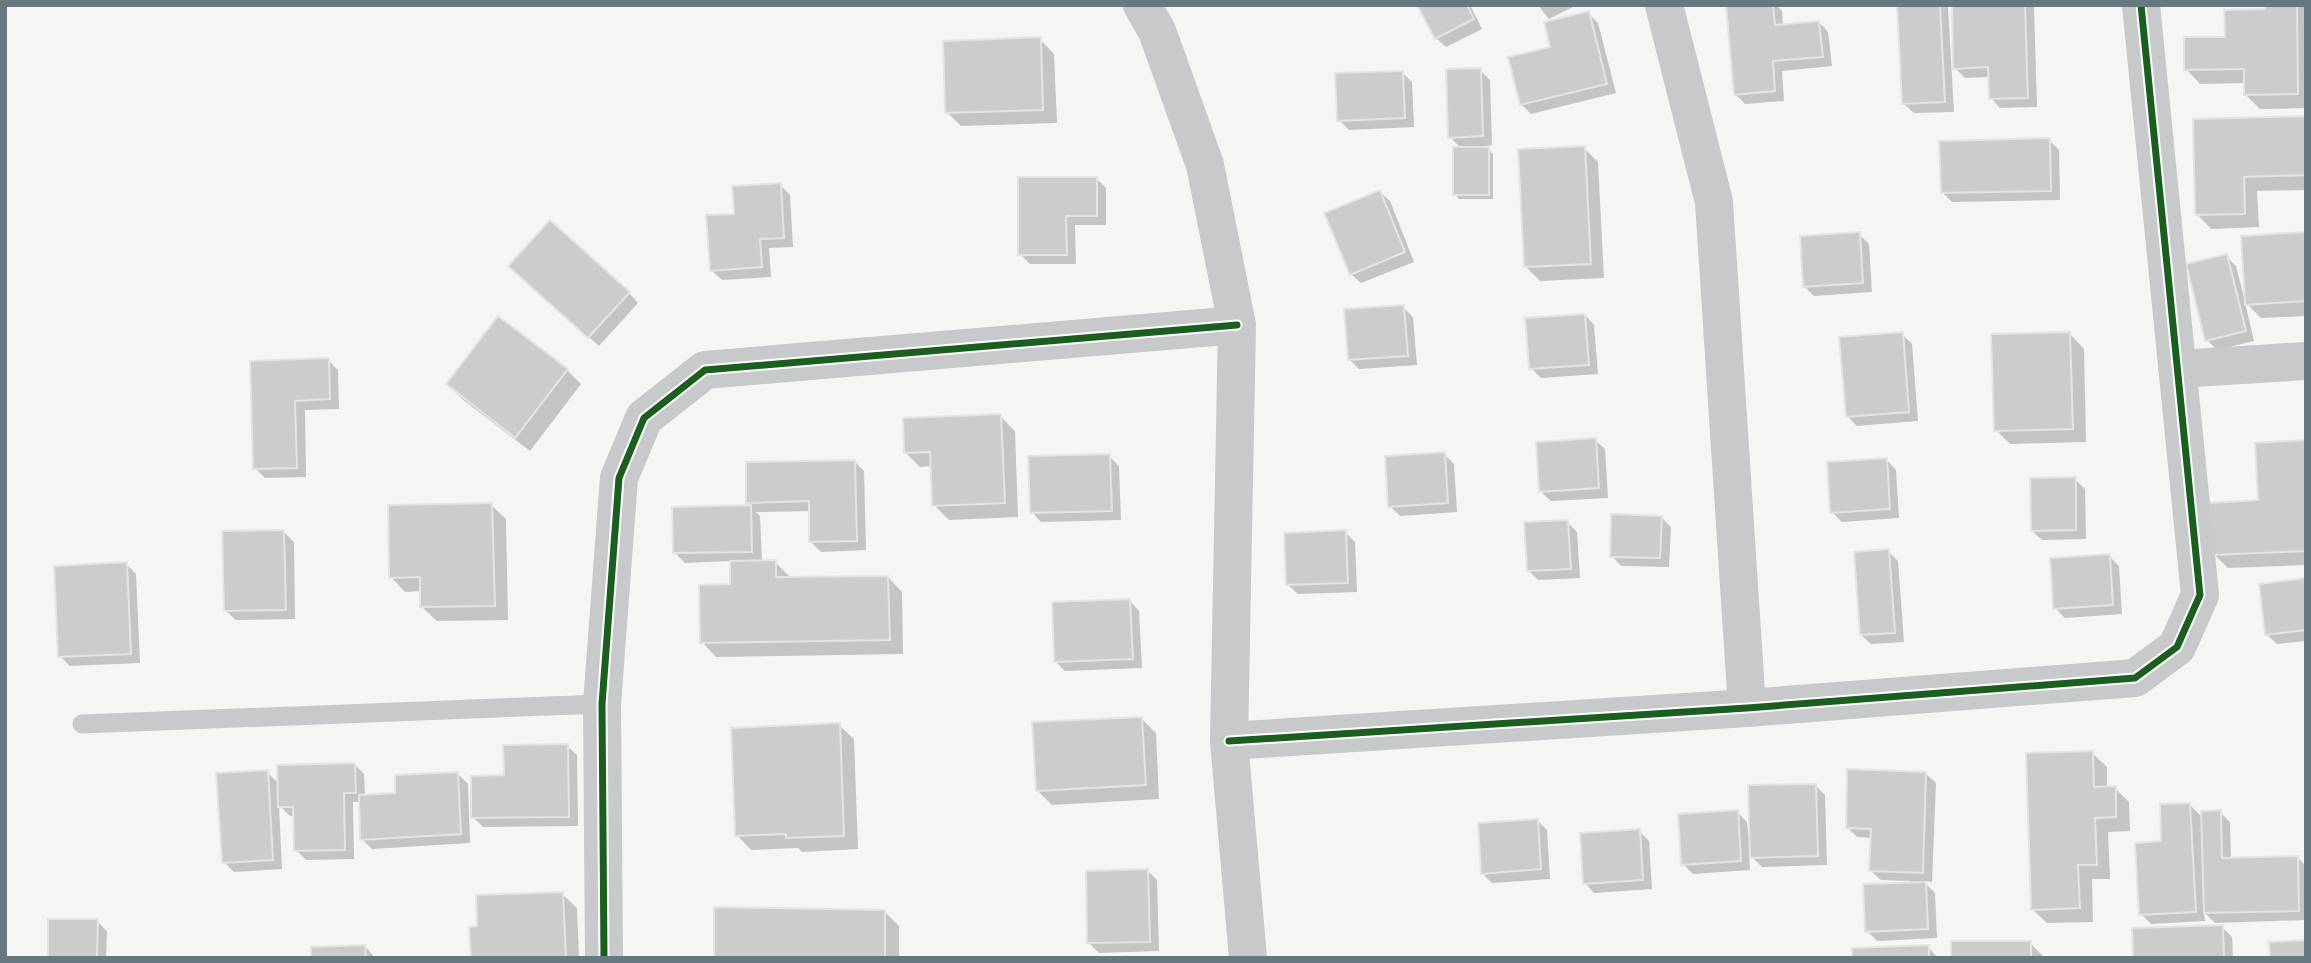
<svg xmlns="http://www.w3.org/2000/svg" width="2311" height="963" font-family="Manrope,sans-serif">
<style>
.shadow{fill:#0003}
.building{fill:#cbcdcd;stroke:#e4e4e4;stroke-width:2}
.lines{fill:none;stroke-linecap:round;stroke-linejoin:round}
.lane{stroke:#c7c9ca;stroke-width:19}
.street{stroke:#c7c9ca;stroke-width:38}
.cycleway-casing{stroke:#fff;stroke-width:11}
.cycleway{stroke:#1b5e20;stroke-width:7}
</style>
<rect width="100%" height="100%" fill="#f5f5f4"/>
<path class="shadow" d="M1419 5H1470L1482 29 1446 47 1436 38Z
M1538 5H1577L1549 19Z
M1727 5H1776L1782 11 1783 26 1819 22 1828 32 1832 66 1782 71 1784 101 1745 104 1735 94Z
M1899 5 1948 7 1954 112 1914 113 1904 104Z
M1954 5 2034 6 2037 107 2000 108 1991 98 1990 77 1965 78 1955 68Z
M2267 5H2303L2306 8V108L2260 109 2246 95V83L2200 84 2186 69 2267 11Z
M1588 13 1598 23 1616 93 1531 114 1521 104 1553 48Z
M1040 39 1054 54 1057 123 961 126 947 112Z
M1480 70 1490 80 1492 145 1485 146 1493 154V199H1459L1455 194 1462 149 1450 137Z
M1402 72 1412 82 1414 127 1349 130 1339 120Z
M2306 118V190L2257 191 2259 227 2211 229 2197 214Z
M2049 140 2059 150 2060 200 1952 202 1942 192Z
M1584 148 1598 162 1604 278 1540 281 1526 267Z
M1096 178 1106 188V225H1075L1076 264H1030L1020 254Z
M780 185 790 195 793 247 769 248 771 277 722 280 712 271 736 215Z
M1380 192 1390 201 1414 262 1361 283 1351 274Z
M1859 234 1869 244 1872 292 1814 296 1804 286Z
M2306 234V316L2261 318 2245 302 2254 341 2217 350 2207 340 2226 256 2236 266 2245 301H2246Z
M520 276 629 293 638 303 599 346Z
M1403 307 1413 317 1417 365 1359 369 1349 359Z
M1585 315 1594 325 1598 374 1541 378 1531 368Z
M1902 334 1912 344 1918 421 1857 426 1847 416Z
M2070 334 2084 349 2086 442 2010 444 1996 430Z
M328 360 338 370 339 409 305 410 306 477 265 478 255 468 252 363Z
M567 370 581 384 530 451 462 399 448 384Z
M1000 416 1015 431 1018 517 949 520 934 505 932 466 920 467 906 453Z
M1595 440 1605 449 1608 498 1551 501 1541 492Z
M2306 442V565L2228 568 2214 554 2260 502Z
M1444 454 1454 464 1457 512 1400 516 1390 506Z
M1109 456 1119 466 1121 520 1041 522 1032 512Z
M1887 460 1896 470 1899 518 1842 522 1832 512Z
M855 462 864 471 866 550 821 552 811 542V511L756 512 760 516 762 562H775L789 576V579L888 577 902 592 903 654 716 657 702 642 732 586 731 561 685 563 675 553 674 509 752 506 748 502Z
M2075 479 2085 489 2086 539 2042 540 2032 531Z
M491 505 506 519 508 620 437 621 422 607V591L405 592 391 577Z
M1661 517 1671 527 1669 567 1621 566 1612 556Z
M1567 522 1577 532 1580 578 1538 580 1528 570Z
M284 532 294 542 295 619 236 620 226 611Z
M1345 532 1355 542 1357 592 1298 594 1288 585Z
M1888 551 1898 561 1904 642 1871 644 1861 635Z
M2109 556 2119 566 2122 614 2065 618 2055 608Z
M126 564 136 574 140 663 70 666 60 656Z
M2306 580V641L2277 644 2267 635Z
M1130 601 1139 611 1142 668 1065 671 1055 661Z
M1141 718 1156 733 1159 799 1052 805 1038 791Z
M839 725 854 739 858 849 802 852 798 848 751 850 737 835Z
M567 746 577 755 578 826 483 827 473 817 506 777Z
M2092 753 2107 767V788H2115L2129 802 2130 831 2108 832 2110 879H2092L2093 922 2047 923 2032 909Z
M354 764 364 774 365 796 397 795 458 774 468 784 470 843 372 849 362 839 361 802H353L354 859 306 860 296 850 295 816H290L279 805 282 869 234 872 224 862 267 772 279 784Z
M1926 774 1936 783 1932 882 1923 881 1935 893 1937 938 1877 941 1867 931 1910 884V881L1881 880 1871 871 1873 838 1857 837 1847 827Z
M1815 785 1825 795 1827 865 1762 867 1749 854 1750 870 1693 874 1683 864 1737 812 1747 822 1748 833H1751Z
M2190 805 2203 818 2220 812 2230 822 2231 859 2297 857 2306 866V920L2215 923 2204 912 2205 921 2151 924 2141 914 2163 843Z
M1537 820 1547 830 1550 879 1492 883 1482 873Z
M1639 831 1649 841 1652 889 1594 893 1585 883Z
M1147 870 1157 880 1159 951 1099 953 1089 943Z
M562 894 577 908 579 958H472Z
M885 912 899 926V958H716Z
M97 921 107 931 106 958H49Z
M2222 927 2232 937 2233 958H2134Z
M2030 943 2045 958H1953Z
M365 946 375 958H313Z
M1928 947 1938 958H1854Z"/>
<path class="building" d="M1417 5H1467L1474 19 1435 39Z
M1726 5H1773L1775 25 1819 21 1823 57 1773 61 1775 91 1734 95Z
M1897 5H1940L1945 102 1902 104Z
M1952 5H2025L2028 98 1989 99 1988 67 1953 69Z
M2265 5H2297L2298 94 2244 95V69L2184 70V37H2225L2224 10 2265 9Z
M1589 11 1607 84 1520 105 1508 57 1550 47 1544 22Z
M1041 37 1043 110 945 113 943 41Z
M1481 68 1483 136 1448 138 1446 69Z
M1403 71 1405 118 1337 121 1335 73Z
M2306 116V175L2244 177 2245 214 2195 215 2193 119Z
M2050 138 2051 191 1941 193 1939 141Z
M1585 146 1591 264 1524 267 1518 149Z
M1453 147H1489V195H1453Z
M1018 177H1097V216H1066L1067 255H1018Z
M781 183 784 238 760 239 762 267 710 271 706 215 734 214 732 186Z
M1380 190 1405 252 1350 275 1324 213Z
M550 220 630 292 588 338 508 266Z
M1860 232 1863 283 1803 287 1800 236Z
M2306 232V301L2245 305 2241 236Z
M2227 254 2246 331 2205 341 2186 264Z
M1404 305 1408 356 1348 360 1344 309Z
M1585 314 1589 365 1529 369 1525 318Z
M498 316 568 369 515 438 446 384Z
M1903 332 1909 412 1846 417 1839 337Z
M2070 332 2073 429 1994 431 1991 334Z
M329 358 330 399 295 401 297 468 253 469 250 361Z
M1001 414 1005 503 932 506 930 452 904 453 903 418Z
M1596 438 1599 488 1539 492 1536 442Z
M2306 440V551L2212 555 2209 503 2258 500 2255 443Z
M1445 452 1448 503 1388 507 1385 456Z
M1110 454 1112 511 1030 513 1028 456Z
M1887 458 1890 509 1830 513 1827 462Z
M855 460 857 541 809 542V501L746 503V462Z
M2076 477V530L2031 531 2030 478Z
M492 503 495 606 420 607V577L389 578 388 505Z
M751 505 752 552 673 553 672 507Z
M1611 514 1662 516 1660 558 1610 557Z
M1568 520 1571 569 1527 571 1524 522Z
M284 530 286 610 224 611 222 531Z
M1346 530 1348 583 1286 585 1284 533Z
M1889 549 1895 633 1860 635 1854 552Z
M2110 554 2113 605 2053 609 2050 558Z
M776 560V577L888 576 890 640 700 643 699 585 730 584V561Z
M127 562 131 654 58 657 54 566Z
M2306 578V630L2265 635 2259 584Z
M1130 599 1133 659 1054 662 1052 602Z
M1142 717 1146 785 1036 791 1032 722Z
M840 723 844 836 786 838V834L735 836 731 728Z
M568 744 569 817 471 818V776L504 775 503 745Z
M2093 751 2094 787 2116 786V817L2095 818 2097 865H2078L2080 908 2031 910 2026 753Z
M355 763 356 793H344L345 850 294 851 293 807H278L277 765Z
M1847 769 1926 772 1923 873 1869 871 1871 829 1846 828Z
M268 770 273 860 222 863 216 773Z
M458 772 461 834 360 840 359 795 395 793V775Z
M1816 784 1818 856 1750 858 1748 785Z
M2190 803 2196 912 2139 915 2135 843 2161 841 2160 804Z
M1738 810 1741 861 1681 865 1678 814Z
M2221 810 2222 858 2298 856 2299 911 2204 913 2201 811Z
M1538 819 1541 869 1481 874 1478 823Z
M1640 829 1643 880 1583 884 1580 833Z
M1148 869 1150 942 1087 943 1086 871Z
M1926 882 1928 929 1865 932 1863 884Z
M563 892 566 958H471L469 927 477 926 476 895Z
M714 907 885 910V958H714Z
M48 919H98L97 958H48Z
M2223 925 2224 958H2133L2132 928Z
M2306 940V958H2270L2269 942Z
M1951 941H2031V958H1951Z
M365 945 366 958H311V947Z
M1929 945V958H1852V948Z"/>
<g class="lines">
<path class="lane" d="M82 724 602 704"/>
<path class="street" d="M1142 5 1157 31 1205 165 1237 325 1229 741 1248 958
M1664 5 1714 202 1747 708
M2177 369 2306 361
M1229 741 1747 708 2135 678 2177 647 2200 595 2141 5
M604 958 602 704 619 478 644 418 705 370 1237 325"/>
<g class="cycleway-casing">
<path id="cycleway" d="M1229 741 1747 708 2135 678 2177 647 2200 595 2141 5
M604 958 602 704 619 478 644 418 705 370 1237 325"/>
</g>
<use href="#cycleway" class="cycleway"/>
</g>
<rect width="2311" height="963" fill="none" stroke="#677881" stroke-width="14"/>
</svg>
